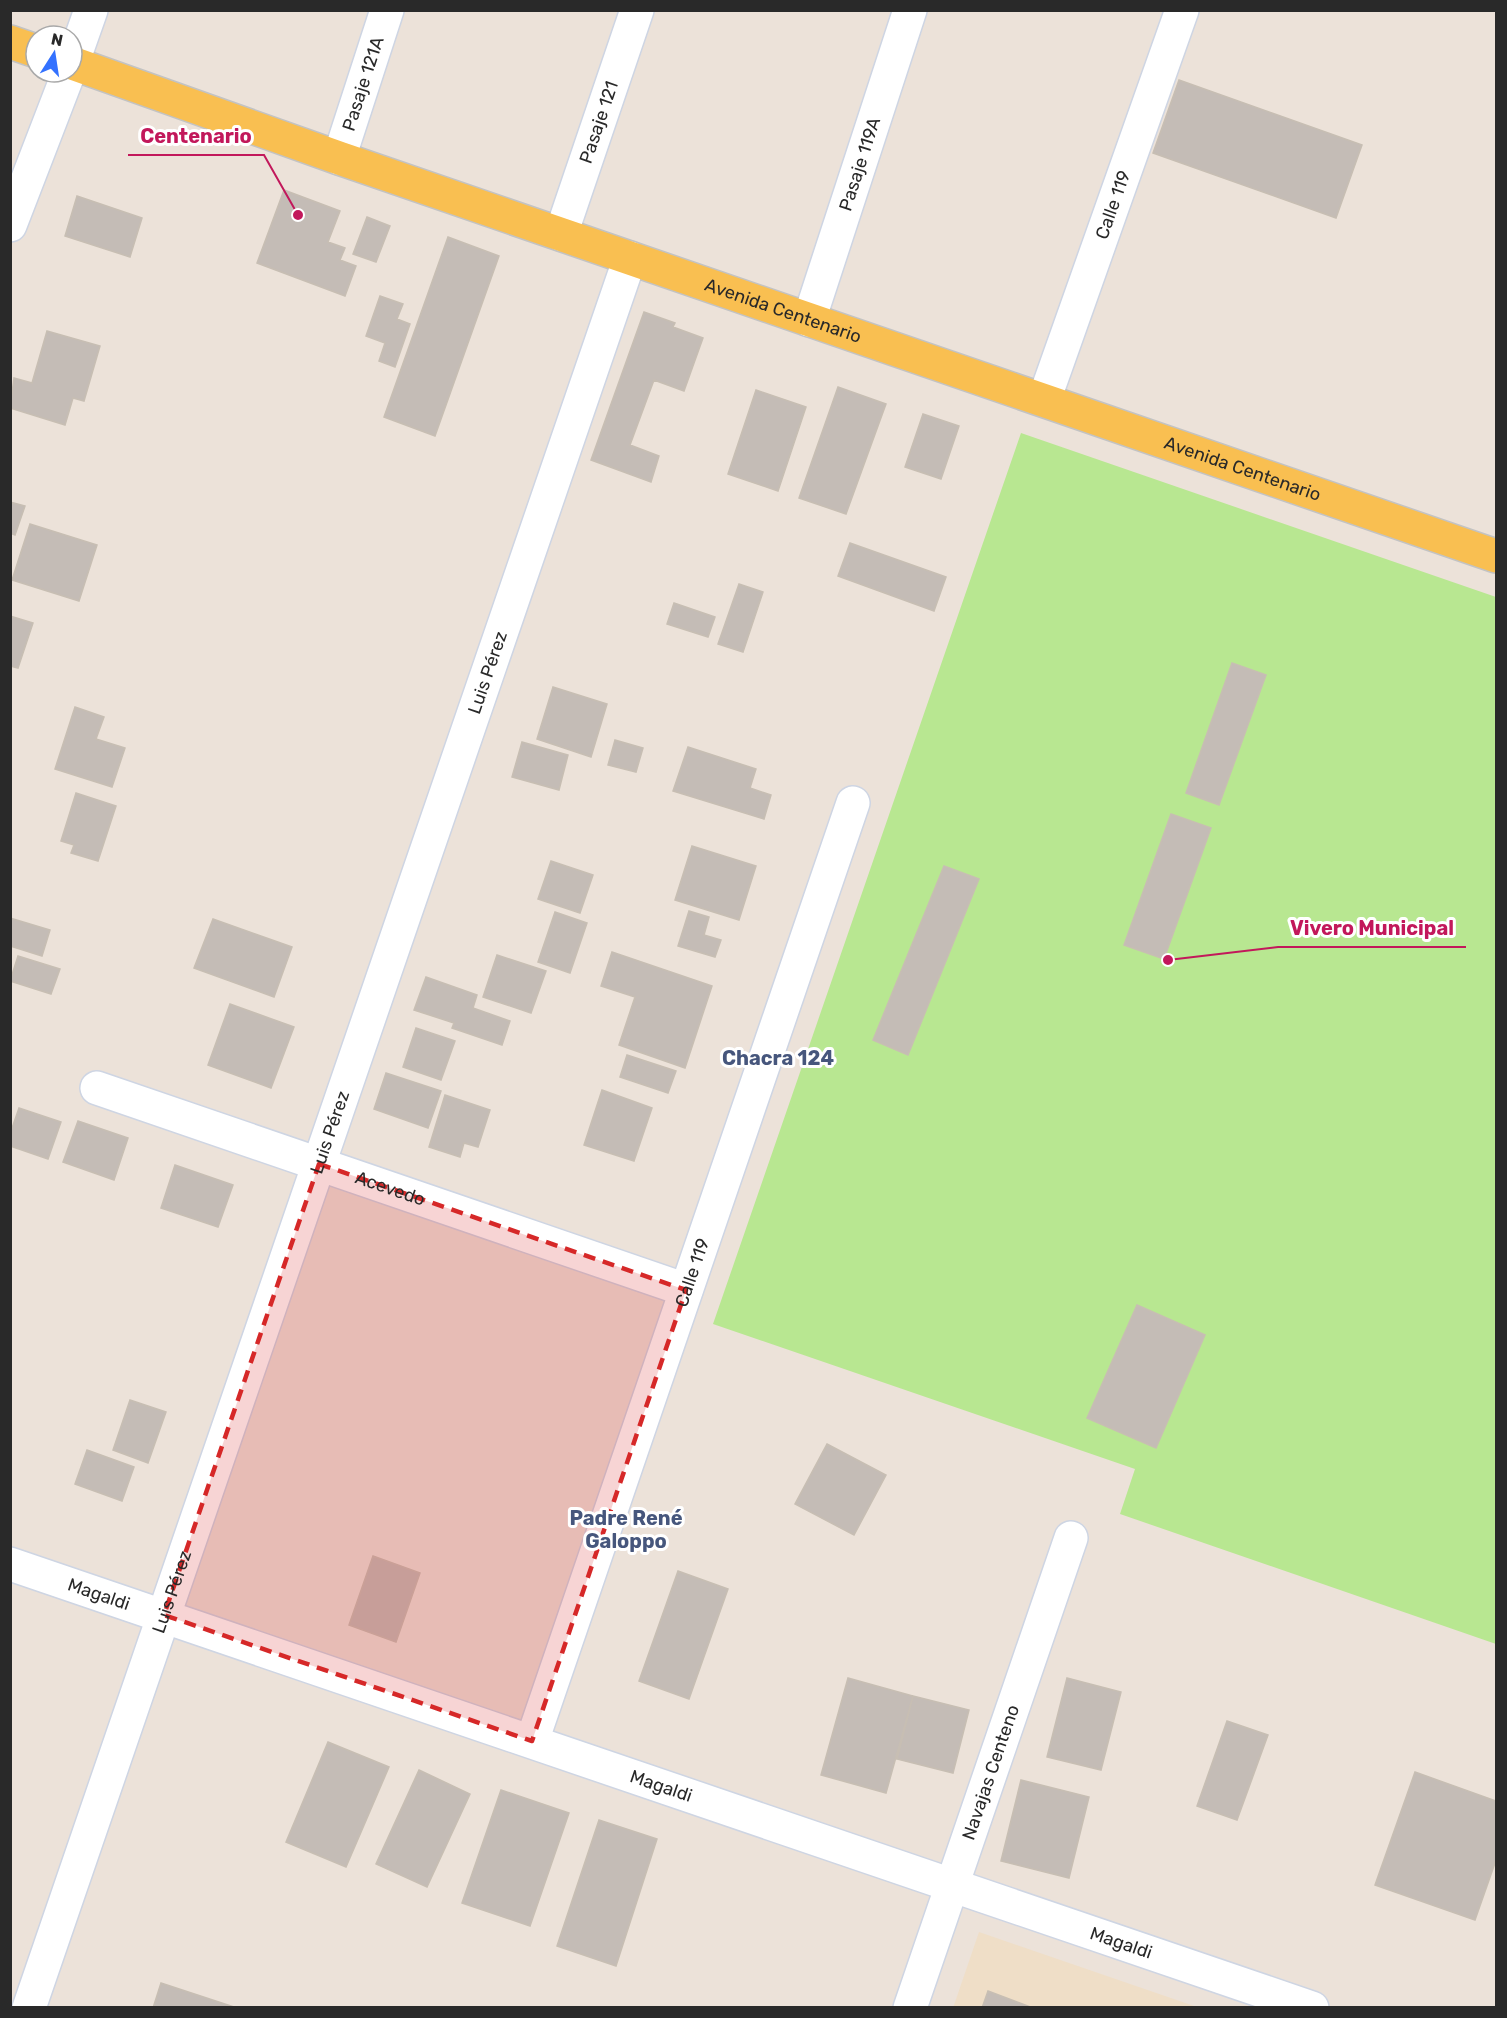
<svg xmlns="http://www.w3.org/2000/svg" width="1507" height="2018" font-family="Rubik,sans-serif">
<style>
.education{fill:#efdec7}
.green{fill:#b8e791}
.building{fill:#c4bcb6;stroke:#c7beb3;stroke-width:1.5}
.lines{fill:none;stroke-linecap:round;stroke-linejoin:round}
.street-casing{stroke:#ced5e3;stroke-width:36}
.secondary-casing{stroke:#ced5e3;stroke-width:36}
.primary-casing{stroke:#c3c3c3;stroke-width:36}
.street{stroke:#fff;stroke-width:33}
.secondary{stroke:#fff;stroke-width:33}
.primary{stroke:#f9bf51;stroke-width:33}
.marked{fill:#d62828;fill-opacity:0.2;stroke:#d62828;stroke-width:4.5;stroke-dasharray:12 8;stroke-linejoin:round}
.labels{text-anchor:middle;dominant-baseline:central;stroke-width:6;stroke-linejoin:round;paint-order:stroke}
.street-label{font-size:18px;fill:#292929;stroke:#fff}
.neighbourhood-label{font-size:20px;font-weight:bold;fill:#46567c;stroke:#fff}
.leader{fill:none;stroke:#c2185b;stroke-width:2}
.callout-dot{fill:#c2185b;stroke:#fff;stroke-width:2}
.callout-label{font-size:20px;text-anchor:middle;font-weight:bold;fill:#c2185b;stroke:#fff;stroke-width:6;stroke-linejoin:round;paint-order:stroke}
</style>
<rect width="100%" height="100%" fill="#ece2d9"/>
<path class="education" d="M979 1932 1197 2007 953 2008Z"/>
<path class="green" d="M1021 433 1496 597V1644L1120 1514 1135 1469 713 1324Z"/>
<path class="building" d="M1179 80 1362 145 1336 218 1153 153Z
M284 190 340 211 328 242 345 248 340 260 356 266 345 296 257 263Z
M77 196 142 218 130 257 65 236Z
M367 217 390 226 376 262 353 254Z
M448 237 499 256 435 436 384 417Z
M380 296 403 304 397 319 410 324 395 367 379 361 385 343 366 336Z
M644 312 675 323 673 327 703 338 684 391 654 380 630 445 659 456 651 482 591 460Z
M47 331 100 346 84 401 73 398 65 425 10 408 14 378 32 383Z
M838 387 886 404 846 514 799 498Z
M756 390 806 407 778 491 728 474Z
M923 414 959 426 941 479 905 467Z
M10 502 25 506 15 535 10 533Z
M30 524 97 545 79 601 12 580Z
M850 543 946 577 934 611 838 576Z
M739 584 763 592 743 652 718 644Z
M674 603 715 617 708 637 667 624Z
M10 616 33 623 18 668 10 666Z
M1232 663 1266 675 1219 805 1186 793Z
M553 687 607 704 591 757 537 739Z
M75 707 104 717 96 739 125 748 112 787 55 769Z
M615 740 643 748 636 772 608 765Z
M522 742 568 755 559 790 512 777Z
M688 747 756 769 750 788 771 795 764 819 673 791Z
M76 793 116 806 98 861 71 853 74 845 61 841Z
M1171 814 1211 828 1164 959 1124 945Z
M692 846 756 866 739 920 675 900Z
M551 861 593 875 580 913 538 899Z
M944 866 979 879 908 1055 873 1040Z
M689 911 709 917 704 935 721 940 715 957 678 946Z
M555 912 587 923 570 973 538 962Z
M10 918 50 930 42 956 10 946Z
M213 919 292 947 274 997 194 968Z
M612 952 712 986 685 1068 619 1045 635 997 601 986Z
M497 955 546 971 531 1013 483 997Z
M18 956 60 969 51 994 10 981Z
M426 977 477 995 473 1008 510 1021 502 1045 452 1028 454 1023 414 1010Z
M230 1004 294 1027 271 1088 208 1065Z
M416 1028 455 1041 441 1080 403 1067Z
M627 1055 676 1071 668 1093 620 1077Z
M386 1073 441 1091 428 1128 374 1109Z
M602 1090 652 1108 634 1161 584 1145Z
M445 1095 490 1110 478 1147 464 1143 460 1157 429 1147Z
M19 1108 61 1122 48 1159 10 1146V1134Z
M78 1121 128 1138 114 1180 63 1162Z
M175 1165 233 1185 218 1227 161 1208Z
M1137 1305 1205 1335 1156 1448 1087 1418Z
M130 1400 166 1412 148 1463 113 1450Z
M827 1444 886 1475 854 1535 795 1504Z
M87 1450 134 1467 122 1501 75 1484Z
M373 1556 420 1573 396 1642 349 1625Z
M678 1571 728 1589 689 1699 639 1681Z
M848 1678 913 1696 886 1793 821 1775Z
M1067 1678 1121 1692 1101 1770 1047 1757Z
M913 1696 969 1710 953 1773 897 1759Z
M1227 1721 1268 1735 1237 1820 1197 1806Z
M328 1742 389 1767 346 1867 286 1842Z
M419 1770 470 1794 427 1887 376 1864Z
M1415 1772 1496 1801V1860L1475 1920 1375 1885Z
M1021 1780 1089 1797 1069 1878 1001 1861Z
M501 1790 569 1813 530 1926 462 1903Z
M599 1820 657 1839 616 1966 557 1946Z
M161 1983 237 2008H153Z
M988 1991 1033 2008H982Z"/>
<g class="lines">
<g class="street-casing">
<g id="street">
<path id="s1" d="M339 158 387 10"/>
<path id="s2" d="M561 234 637 10"/>
<path id="s3" d="M809 320 910 10"/>
<path id="s4" d="M1044 400 1182 10"/>
<path id="s5" d="M97 1088 686 1290"/>
<path id="s6" d="M10 1564 1312 2008"/>
<path id="s7" d="M532 1741 853 803"/>
<path id="s8" d="M29 2008 630 258"/>
<path id="s9" d="M910 2008 1071 1538"/>
</g>
</g>
<g class="secondary-casing">
<path id="secondary" d="M72 64 91 10
M10 225 69 72"/>
</g>
<g class="primary-casing">
<g id="primary">
<path d="M10 42 36 51"/>
<path id="s10" d="M72 63 339 158 1496 556"/>
</g>
</g>
<use href="#street" class="street"/>
<use href="#secondary" class="secondary"/>
<use href="#primary" class="primary"/>
</g>
<path class="marked" d="M319 1164 686 1290 532 1741 164 1615Z"/>
<g class="labels">
<g class="street-label">
<text stroke="none"><textPath href="#s1" startOffset="78">Pasaje 121A</textPath></text>
<text stroke="none"><textPath href="#s2" startOffset="118">Pasaje 121</textPath></text>
<text stroke="none"><textPath href="#s3" startOffset="164">Pasaje 119A</textPath></text>
<text stroke="none"><textPath href="#s4" startOffset="207">Calle 119</textPath></text>
<text stroke="none"><textPath href="#s10" startOffset="753">Avenida Centenario</textPath></text>
<text stroke="none"><textPath href="#s10" startOffset="1239">Avenida Centenario</textPath></text>
<text stroke="none"><textPath href="#s8" startOffset="1412">Luis Pérez</textPath></text>
<text stroke="none"><textPath href="#s8" startOffset="926">Luis Pérez</textPath></text>
<text stroke="none"><textPath href="#s5" startOffset="310">Acevedo</textPath></text>
<text stroke="none"><textPath href="#s7" startOffset="495">Calle 119</textPath></text>
<text stroke="none"><textPath href="#s8" startOffset="440">Luis Pérez</textPath></text>
<text stroke="none"><textPath href="#s6" startOffset="94">Magaldi</textPath></text>
<text stroke="none"><textPath href="#s9" startOffset="249">Navajas Centeno</textPath></text>
<text stroke="none"><textPath href="#s6" startOffset="688">Magaldi</textPath></text>
<text stroke="none"><textPath href="#s6" startOffset="1174">Magaldi</textPath></text>
</g>
<g class="neighbourhood-label">
<text x="778" y="1058">Chacra 124</text>
<text x="626" y="1518">Padre René<tspan x="626" dy="23">Galoppo</tspan></text>
</g>
</g>
<path class="leader" d="M298 215L264 155H128M1168 960L1278 947H1466"/>
<g class="callout-dot">
<circle cx="298" cy="215" r="6"/>
<circle cx="1168" cy="960" r="6"/>
</g>
<g class="callout-label">
<text x="196" y="143">Centenario</text>
<text x="1372" y="935">Vivero Municipal</text>
</g>
<rect width="1507" height="2018" fill="none" stroke="#292929" stroke-width="24"/>
<g transform="translate(54 54) rotate(12)"><circle r="28" fill="#ffffff" stroke="#a9a9a9" stroke-width="1.5"/>
<path d="M0-4.5L10 22L0 15L-10 22Z" fill="#3371ff"/>
<text y="-9" font-size="16" font-weight="bold" text-anchor="middle" fill="#292929">N</text>
</g>
</svg>
